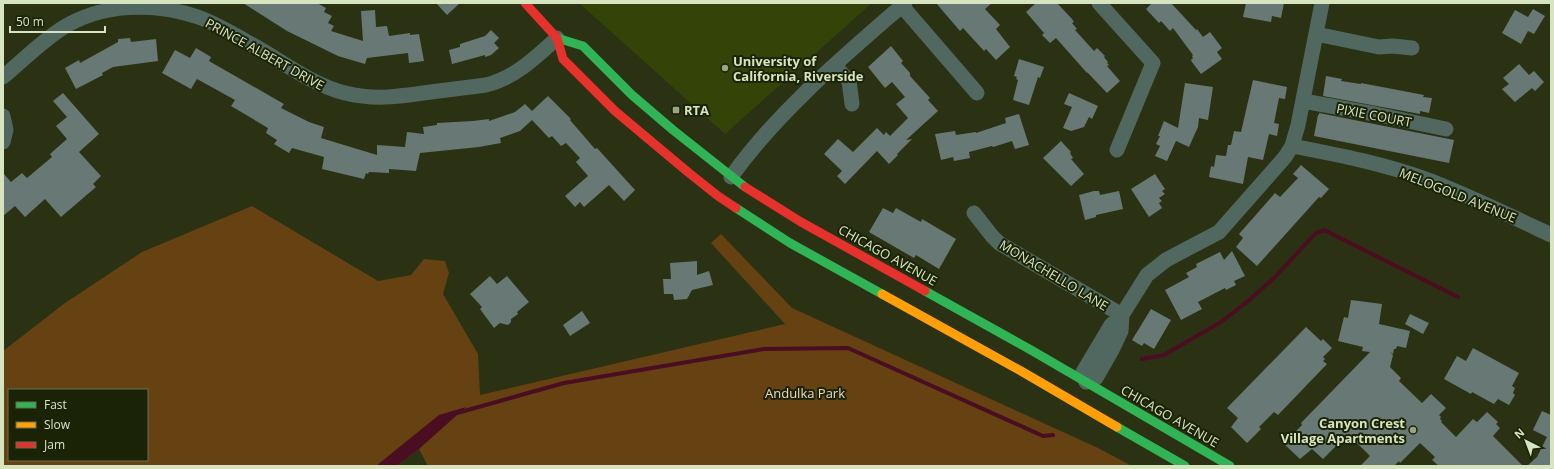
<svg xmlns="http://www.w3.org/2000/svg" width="1554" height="469" font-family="'Open Sans',sans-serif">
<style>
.built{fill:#344307}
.green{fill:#664112;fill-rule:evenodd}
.water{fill:#4a0d22}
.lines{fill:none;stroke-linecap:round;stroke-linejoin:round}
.stream{stroke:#4a0d22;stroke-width:4}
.building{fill:#687874}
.street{stroke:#516860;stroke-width:15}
.fast{stroke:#30b455;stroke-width:9}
.slow{stroke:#ff9f0a;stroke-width:9}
.jam{stroke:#e5322d;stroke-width:9}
.poi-dot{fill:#9aa683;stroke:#1b2306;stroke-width:1.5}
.labels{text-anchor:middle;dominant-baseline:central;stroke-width:4;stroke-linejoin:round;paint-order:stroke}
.street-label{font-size:13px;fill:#d7e4c0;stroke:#1b2306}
.poi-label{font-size:13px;font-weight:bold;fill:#d7e4c0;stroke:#1b2306;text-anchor:start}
.park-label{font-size:13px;fill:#edd5c0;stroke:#1b2306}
</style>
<rect width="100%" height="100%" fill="#2a3213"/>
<path class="built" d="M579 3H872L725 134Z"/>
<path class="green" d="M252 206 378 281 411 275 424 259 445 261 449 273 443 294 478 354 480 395 785 324 711 243 721 234 792 308 1098 448 1132 466H428L419 449 396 466H3V351L65 303 142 252ZM9 390H147V460H9Z"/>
<path class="water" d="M466 407 419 449 396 466H376L439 415Z"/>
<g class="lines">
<path class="stream" d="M1142 359 1164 355 1221 322 1247 302 1274 278 1316 233 1324 230 1458 297
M457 413 564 383 764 349 848 348 1043 436 1053 435"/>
</g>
<path class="building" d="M243 3H317L326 8 324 12 332 16 328 23 334 26 331 31 363 41 361 11 375 10 376 27 387 26 389 36 410 33V35L419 34 424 61 409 63 408 53 367 58 365 64 338 56 287 31Z
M436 3H460L447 15Z
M936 3H992L985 9 1000 25 996 29 1010 47 996 60 986 49 984 51 963 28 960 31Z
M1036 3H1057L1072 19 1074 22 1072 23 1077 29 1075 30 1094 51 1097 48 1105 56 1104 57 1108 62 1107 63 1109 65 1107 66 1120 81 1107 93 1087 72V73L1056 38 1050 43 1042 35 1044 33 1026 12Z
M1152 3H1171L1196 30 1197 29 1203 37 1210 32 1222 48 1217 52 1222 59 1201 74 1192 62 1191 60 1193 58 1192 56 1193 55 1173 28 1170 31 1161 21 1159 23 1146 9Z
M1246 3H1284L1281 18 1272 16 1271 22 1243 17Z
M1533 9 1545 16 1534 34 1528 31 1521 44 1502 33 1515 10 1528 17Z
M491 30 499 38 494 43 499 48 491 55 485 57V55L452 64 449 50 460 47V44L485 36Z
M130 38 131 42 156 39 158 61 113 67 102 73 103 75 76 89 65 68 79 60 80 63 118 42V39Z
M891 46 903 61 901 63 910 73V76L930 98 928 100 938 111 906 140 912 139 897 154 898 155 889 164 877 151 845 184 837 176 842 171 824 154 838 139 853 152 877 128 884 135 886 132 890 136 908 118 896 104 905 97 892 82 885 88 868 67Z
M196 48 211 57 209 61 284 104 281 108 309 122 324 127 321 138 377 155V145L405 147 407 132 424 134 423 127 437 125V123L473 121 489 119V121L515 112 525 104 532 111 548 96 571 119 570 120 595 149 597 148 635 190 624 201 609 185 584 207 580 202 575 207 565 196 588 176 576 162 580 158 566 143 561 146 552 136 549 138 532 120 520 131 500 138 501 143 479 147 420 153 416 171 389 169V173L369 172 368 174 366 173 364 179 322 169 324 157 292 148 289 153 274 144 277 140 266 133 268 128 231 106 235 100 197 79 191 89 162 73 175 50 190 58Z
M1019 59 1044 67 1040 78 1038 77 1029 105 1013 100 1018 80 1016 79 1017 77 1014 76Z
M1519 64 1529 75 1534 71 1544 82 1535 91 1532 88 1515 102 1502 89 1509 84 1503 78Z
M1326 76 1342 79 1341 81 1361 84V83L1424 95 1423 97 1432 98 1429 113 1420 111V114L1323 96Z
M1253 80 1287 87 1285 99 1279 98 1274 123 1279 124 1277 136 1269 134 1263 160 1248 157 1243 184 1209 177 1211 166 1214 167 1216 155 1226 156 1228 145H1231L1234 131 1241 132Z
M1185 83 1213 87 1208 120 1199 118 1198 127 1189 147 1176 141 1167 161 1155 156 1160 146 1156 144 1160 136H1158L1164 121 1178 128Z
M63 93 99 134 79 152 101 176 93 184 96 187 61 217 45 199 25 217 15 206 3 216V173L11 182 22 173 27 178 52 157 50 154 67 139 56 126 67 117 53 101Z
M1069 93 1098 106 1092 119 1089 117 1084 127 1071 131 1063 128 1072 107 1064 104Z
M1319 113 1454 140 1449 163 1314 136 1318 115H1319Z
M1019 114 1029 145 1015 149 1012 141 993 147 992 146 969 152 970 158 954 161 953 157 941 160 935 134 955 131 956 135 976 132V133L1006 123 1005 118Z
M1061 141 1071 152 1070 153 1073 158 1071 159 1084 174 1071 186 1043 158Z
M1301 165 1329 189 1321 198 1319 197 1257 266 1236 247 1243 238 1239 234 1275 193 1280 197 1298 178 1293 174Z
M1155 174 1165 189 1162 191 1165 194 1159 198 1162 201 1159 203 1162 208 1149 217 1131 189Z
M1094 191H1099L1100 195 1119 191 1123 209 1096 215V217L1085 220 1079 195Z
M883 208 893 213 896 208 921 222 922 219 956 239 939 269 916 255 914 258 869 232Z
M1232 251 1245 276 1234 281 1236 285 1226 290 1225 288 1198 302 1202 309 1181 320 1165 290 1189 277 1186 273 1197 267 1196 264 1220 252 1224 260Z
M697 261V275L709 271 713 285 692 290 687 299 674 300 673 294H664L663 279H671L670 263Z
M490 276 497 284 507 276 529 302 517 312 518 314 511 319V322L508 325 500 323 494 328 480 309 482 307 470 294Z
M1351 300 1382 304 1379 324 1410 331 1406 348 1397 346 1396 349H1394L1393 354 1390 352 1393 355 1390 367 1401 378 1399 381 1422 403 1431 394 1446 408 1439 415 1441 417 1440 419 1442 421 1441 422 1456 437 1473 419 1477 422 1487 412 1498 422 1496 424 1500 428 1493 436 1523 466H1439L1432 460 1435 457 1420 443 1400 463 1399 461 1394 466H1360L1370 456 1348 434 1323 459 1312 449 1300 459 1284 444 1302 425 1301 423 1370 352 1362 351 1363 347 1338 341 1344 317 1348 318Z
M1151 309 1171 320 1154 349 1144 343 1142 346 1132 340Z
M582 311 590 323 570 336 563 325Z
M1410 314 1429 323 1423 334 1405 324Z
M1306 327 1321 341 1323 339 1332 348 1323 357 1325 359 1323 361 1327 364 1278 415 1274 412 1259 427 1261 429 1247 443 1231 427 1238 418 1227 408Z
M1473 348 1519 373 1512 386 1515 388 1513 393 1515 395 1509 405 1498 399 1494 404 1472 392 1471 394 1444 379 1457 356 1466 361Z
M1542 411 1551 415V466H1527L1537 457 1547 437 1533 430Z"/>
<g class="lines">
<path class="street" d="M1099 3 1153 63 1117 150
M902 6 977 93
M1316 34 1379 47 1393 46 1412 48
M835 66 849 81 852 104
M3 77C22 61 40 43 61 29 101 3 154 2 198 17 220 25 240 38 260 49 287 65 314 85 345 93 374 100 395 97 423 93 444 90 465 88 486 85 515 78 536 57 557 38
M1303 101 1375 114 1446 129
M3 116 6 130 3 142
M1292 146C1339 155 1386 164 1431 181 1472 197 1511 216 1551 235
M731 177C779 110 843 57 905 3
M974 213 992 236 999 243 1122 315
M1122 315 1121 331 1112 350 1096 378 1086 382 1083 372 1111 325 1122 315 1147 275 1166 260 1219 232 1285 157 1292 146 1298 125 1322 3"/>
<path class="fast" d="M557 38 583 46 632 95 673 130 745 187
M736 208 790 243 882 294
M925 291 1031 350 1230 466
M1117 427 1185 466"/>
<path class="slow" d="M882 294 1021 371 1117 427"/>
<path class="jam" d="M525 3 557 38 563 59 615 111 689 173 718 196 736 208
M745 187 801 222 925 291"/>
</g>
<g class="poi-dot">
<circle cx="725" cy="68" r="4"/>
<rect x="672" y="106" width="8" height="8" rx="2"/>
<circle cx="1413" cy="430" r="4"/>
</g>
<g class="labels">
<g class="street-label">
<text transform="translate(265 54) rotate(29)">PRINCE ALBERT DRIVE</text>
<text transform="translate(1374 115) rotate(11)">PIXIE COURT</text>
<text transform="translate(1458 195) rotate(22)">MELOGOLD AVENUE</text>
<text transform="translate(888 255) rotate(29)">CHICAGO AVENUE</text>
<text transform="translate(1054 275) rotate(31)">MONACHELLO LANE</text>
<text transform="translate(1170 416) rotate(30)">CHICAGO AVENUE</text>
</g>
<g class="poi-label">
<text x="733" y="61">University of<tspan x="733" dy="15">California, Riverside</tspan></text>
<text x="684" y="110">RTA</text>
<text x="1405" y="423" text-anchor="end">Canyon Crest<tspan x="1405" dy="15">Village Apartments</tspan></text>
</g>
<g class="park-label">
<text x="805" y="393">Andulka Park</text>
</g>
</g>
<rect width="1554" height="469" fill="none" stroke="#d7e4c0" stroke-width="8"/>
<rect x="8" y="389" width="140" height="72" fill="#1b2306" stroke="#667050"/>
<rect x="16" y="402" width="20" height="6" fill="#30b455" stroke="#667050"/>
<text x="44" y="409" font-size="12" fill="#d7e4c0">Fast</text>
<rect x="16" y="422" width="20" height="6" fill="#ff9f0a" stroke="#667050"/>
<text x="44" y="429" font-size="12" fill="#d7e4c0">Slow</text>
<rect x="16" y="442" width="20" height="6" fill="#e5322d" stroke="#667050"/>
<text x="44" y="449" font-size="12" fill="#d7e4c0">Jam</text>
<g transform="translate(1526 441) rotate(318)" stroke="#1b2306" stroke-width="3" paint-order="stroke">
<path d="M0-3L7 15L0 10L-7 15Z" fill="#d7e4c0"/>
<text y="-6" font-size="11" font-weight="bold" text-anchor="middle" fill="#d7e4c0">N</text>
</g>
<path d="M10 26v6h95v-6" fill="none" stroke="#d7e4c0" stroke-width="2"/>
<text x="16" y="26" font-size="12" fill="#d7e4c0" stroke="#1b2306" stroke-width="3" paint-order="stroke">50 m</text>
</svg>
